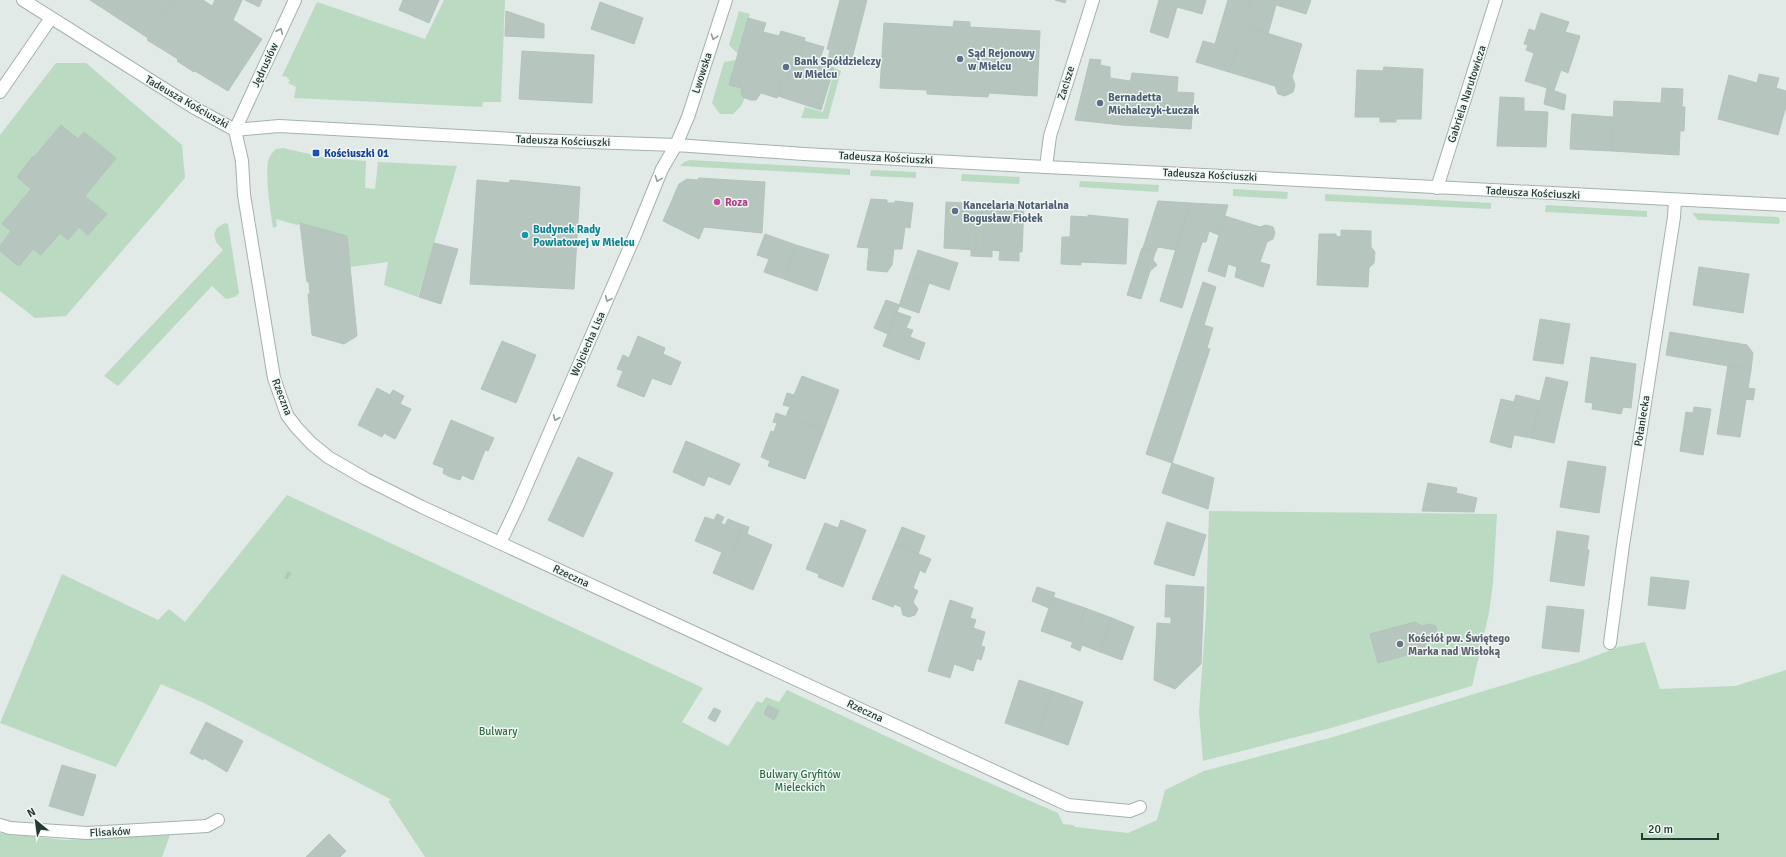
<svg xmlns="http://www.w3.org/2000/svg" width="1786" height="857" font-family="Signika,sans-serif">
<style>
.green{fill:#bbdac2}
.building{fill:#b6c5be;stroke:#b4c3bc}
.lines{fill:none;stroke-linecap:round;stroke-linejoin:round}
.minor-casing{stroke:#a4b2ac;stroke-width:14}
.minor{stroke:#fff;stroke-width:12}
.oneway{stroke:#909c98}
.service-dot{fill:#5c6f8a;stroke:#f1f7f4;stroke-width:1.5}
.transit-dot{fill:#1a4fb4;stroke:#f1f7f4;stroke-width:1.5}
.hotel-dot{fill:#d1479c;stroke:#f1f7f4;stroke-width:1.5}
.culture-dot{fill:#0f9aa8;stroke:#f1f7f4;stroke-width:1.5}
.worship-dot{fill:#6b7280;stroke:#f1f7f4;stroke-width:1.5}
.labels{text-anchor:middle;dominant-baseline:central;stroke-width:3;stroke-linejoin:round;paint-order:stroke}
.service-label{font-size:11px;font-weight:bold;fill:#4e5e75;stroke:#f1f7f4;text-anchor:start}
.street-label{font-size:11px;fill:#223a32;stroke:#f1f7f4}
.transit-label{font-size:11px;font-weight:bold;fill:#164399;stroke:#f1f7f4;text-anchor:start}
.hotel-label{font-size:11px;font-weight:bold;fill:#b23c85;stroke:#f1f7f4;text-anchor:start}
.culture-label{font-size:11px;font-weight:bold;fill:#0d838f;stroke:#f1f7f4;text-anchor:start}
.worship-label{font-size:11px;font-weight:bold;fill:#5b616d;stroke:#f1f7f4;text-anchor:start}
.park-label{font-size:11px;fill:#2f6e45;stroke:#f1f7f4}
</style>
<rect width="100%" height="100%" fill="#e1eae6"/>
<path class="green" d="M444 0H505L501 102H483L482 107 294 98 296 87 288 83 290 81 287 77 282 76 317 2 425 39Z
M739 11 750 14 738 54 729 45Z
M737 60 729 84 742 88V95L745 98 741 106 733 114H720L712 103 724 62Z
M56 63H86L182 145 185 178 66 316 35 318 0 291V135Z
M835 68 841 71 828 119 801 118 805 107 823 112Z
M283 148 327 158 366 161 365 188 375 189 378 162 457 166 418 297 384 285 388 262 350 267 301 223 297 225 276 219 277 226 273 228C271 213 263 168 270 156 271 154 274 151 276 149Z
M690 160 850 169V175L680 166 684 162Z
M871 170 916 172V178L870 176Z
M962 174 1020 177 1019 184 961 181Z
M1080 181 1159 185 1158 192 1079 187Z
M1233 189 1288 192 1287 199 1233 196Z
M1325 194 1491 203V209L1325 201Z
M1546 205 1647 211V217L1545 212Z
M1692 213 1778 217 1780 220 1779 224 1698 220Z
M225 223 228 224 239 293 235 297 226 299 212 286 118 386 104 376 223 250 216 242 214 234 217 228Z
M287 495 703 688 682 722 728 746 757 701 762 703 766 697 779 702 787 690 946 764 1058 813 1063 824 1073 825 1075 827 1128 833 1157 820 1165 790 1204 771 1333 737 1579 662 1619 647 1645 642 1660 689 1735 686 1786 670V857H425L388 801 392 800 204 703 161 684 116 767 0 723 62 574 158 620 169 609 185 622Z
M1209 511 1497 514 1493 583 1489 613 1472 686 1331 728 1203 761 1199 712 1206 613Z
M0 833 65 840 170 835 162 857H0Z"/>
<path class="building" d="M90 0H173L148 38Z
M173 0H203L212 6 215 0H242L233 20 262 39 228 91 195 71 194 72 177 61 178 59 147 40Z
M245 0H262L259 7Z
M403 0H439L429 23 399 10Z
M840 0H867L850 66 828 60 830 50 827 49Z
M1055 0H1066L1065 3Z
M1159 0H1206L1202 14 1177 7 1168 38 1150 32Z
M1228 0H1251L1229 72 1196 62 1203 41 1215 44Z
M1251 0H1311L1306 14 1276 5 1268 34 1244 26Z
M600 2 643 18 634 44 591 29Z
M506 11 544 24V38L505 36Z
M1541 13 1569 22 1565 32 1580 36 1568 73 1561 70 1554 90 1525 81 1534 53 1526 50 1528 45 1524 44 1529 29 1535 31Z
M748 18 766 23 763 32 779 36 781 31 805 38 799 58 793 57 787 79 783 78 777 98 761 93 756 100H750L743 97 741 92 742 88 729 85Z
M954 21 970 22V27L1040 31 1037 96 989 93 988 97 927 94V90L880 88 884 23 953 27Z
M1244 26 1302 44 1292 77 1295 85 1293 92 1285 96 1278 94 1275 86 1229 72Z
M804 41 824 47 818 64 834 68 821 110 778 96 783 78 787 79 793 57 799 58Z
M522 51 594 55 592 103 519 99Z
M1090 59 1101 60 1100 65 1110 67V78L1130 81 1122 125 1075 120Z
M1384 67 1423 69 1421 119H1396V122H1380V117H1355L1357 70 1383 71Z
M1132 73 1178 77 1177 92 1194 93 1191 129 1122 125Z
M1759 74 1779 78 1776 88 1786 91V106L1778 135 1718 119 1729 75 1757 83Z
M1547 88 1566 95 1564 110 1544 104Z
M1662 88 1683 89 1682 107H1685L1684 131H1680L1679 155 1612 151 1614 101 1661 103Z
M1500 97 1524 98V111L1548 112 1546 147 1497 146Z
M1572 114 1613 117 1612 151 1570 149Z
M61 125 78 139 84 132 116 158 85 196 107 214 88 235 79 227 68 240 60 233 41 255 33 249 20 265H17L0 251V246L11 231 2 224 31 189 17 177 33 156 34 157Z
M699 178 765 182 762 233 704 227 699 239 663 221 679 184 687 179 697 180Z
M477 180 509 183 510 180 580 187 574 289 470 284Z
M871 199 887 200V203H895V201L913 203 910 228 905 227 902 249H894L892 265 887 272 867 270 869 248 857 247Z
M1158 201 1190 203 1176 250 1158 247 1155 253 1143 248Z
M946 202 981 204 980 227H976V250L944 248Z
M1190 203 1228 205 1219 235 1209 231 1206 242H1202L1182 308 1160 301Z
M981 204 1024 205 1022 252H1019V261L999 260 1000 251 992 250V257L971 256V250H976V227H980Z
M1088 215 1128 219 1126 264 1081 262V265L1061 264 1062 237H1070L1071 216 1088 217Z
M1225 216 1260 227 1266 225 1273 227 1275 233 1273 239 1267 242 1260 262 1270 265 1263 287 1235 277 1237 267 1228 264 1225 277 1208 271Z
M300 223 347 236 357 336 344 344 312 335 308 294H310L309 282H307Z
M1341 230 1371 231V247L1375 252 1374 263 1369 268 1368 287 1317 285 1319 234H1336V236L1341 237Z
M765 234 796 245 784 279 764 272 769 259 757 255Z
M434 243 458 249 441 304 419 297Z
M796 245 829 255 817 291 784 279Z
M1142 248 1155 253 1153 260 1157 265 1150 271 1141 299 1127 295Z
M918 250 958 263 949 290 909 276Z
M1699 267 1749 274 1743 313 1693 305Z
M909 276 929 283 919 313 899 306Z
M1203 282 1216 287 1204 325 1213 328 1207 348 1210 349 1172 463 1146 454Z
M886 300 900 305 888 334 874 328Z
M897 312 911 317 906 328 913 330 910 337 925 343 919 360 883 346Z
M1540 319 1570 324 1563 364 1533 360Z
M1670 332 1747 345 1753 353 1751 370 1666 355Z
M638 336 665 348 663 354 681 362 671 385 652 378 644 397 617 386 623 371 617 369 623 355 629 358Z
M502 341 536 355 516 403 481 389Z
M1591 357 1636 364 1631 408 1623 407 1621 414 1592 409 1593 403 1585 402Z
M1728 365 1751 370 1748 388 1755 389 1753 400 1746 399 1740 437 1717 434Z
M802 376 839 390 824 430 786 416 790 407 783 405 787 393 794 395Z
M1546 377 1568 382 1554 443 1531 438Z
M377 388 390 395 393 390 404 396 400 404 411 409 395 439 384 433 382 437 358 425Z
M1516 395 1540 401 1531 438 1514 435 1511 448 1490 442 1501 399 1514 402Z
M1694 407 1711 409 1703 455 1680 451 1686 412 1693 413Z
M776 413 824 430 805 479 768 466 770 461 761 457 771 431 774 432 777 423 773 422Z
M451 420 494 438 488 451 485 450 473 480 462 475 460 480 448 476 443 473 444 468 433 464Z
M686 441 740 464 730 485 708 476 704 486 673 472Z
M578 457 613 473 583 537 548 520Z
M1568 461 1606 467 1599 513 1560 507Z
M1172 463 1214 478 1208 509 1162 493Z
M1428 483 1457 488 1456 493 1477 498 1474 512 1422 511Z
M717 514 724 517 721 523 725 525 728 519 743 525 731 556 695 541 705 517 714 520Z
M841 520 866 530 843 587 818 577 819 574 806 569 825 523 838 528Z
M1167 522 1206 535 1194 576 1154 564Z
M743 525 749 527 747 534 772 545 753 590 713 573 722 552 731 556Z
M902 527 925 536 918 554 895 544Z
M1557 531 1589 536 1587 549 1589 550 1584 586 1550 581Z
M895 544 931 559 925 573 920 570 913 588 918 591 913 602 918 609 915 615 909 617 903 615 901 607 894 604 893 607 872 599Z
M288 572 291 573 287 579 285 578Z
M1651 577 1689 581 1685 609 1648 605Z
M1166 585 1204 587 1201 664 1175 689 1154 680 1157 623 1171 624V617H1165Z
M1037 587 1055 593 1049 608 1032 601Z
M1053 597 1085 608 1072 642 1041 631Z
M950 600 973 608 970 618 976 620 973 628 985 632 981 646 985 647 981 660 977 658 973 671 954 664 950 678 928 671Z
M1547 606 1584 610 1579 652 1542 648Z
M1085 608 1112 618 1100 652 1082 645 1080 651 1071 647Z
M1112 618 1134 627 1122 660 1100 652Z
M1415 622 1422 626 1429 624 1436 626 1438 637 1434 641 1427 643 1421 651 1378 663 1370 634Z
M1019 680 1052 691 1037 734 1005 723Z
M1052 691 1083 702 1068 745 1037 734Z
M768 705 779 711 774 720 764 714Z
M714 708 721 711 715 722 708 718Z
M206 722 243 741 227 772 204 758 203 760 190 753Z
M62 765 96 775 83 816 49 806Z
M329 834 346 851 340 857H306Z"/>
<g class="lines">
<g class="minor-casing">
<path id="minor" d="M23 0 193 107 235 130 279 126 531 140 676 145 804 154 1046 167 1786 205
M295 0 235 130 242 161 244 195 274 378 287 415 296 427 311 443 328 457 366 479 422 507 1068 805 1130 811 1140 807
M0 92 51 18
M1046 167 1050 136 1093 0
M1437 188 1496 0
M500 543 518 505 636 233 662 169 676 145 688 117 726 0
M1610 643 1623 545 1674 217 1675 200
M0 825 10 828 87 833 207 826 218 820"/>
</g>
<use href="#minor" class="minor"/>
</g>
<defs><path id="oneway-chevron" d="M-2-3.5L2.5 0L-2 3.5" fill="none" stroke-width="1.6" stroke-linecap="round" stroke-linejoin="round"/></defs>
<g class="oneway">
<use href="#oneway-chevron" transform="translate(280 31) rotate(-65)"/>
<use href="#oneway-chevron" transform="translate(714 37) rotate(108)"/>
<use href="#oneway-chevron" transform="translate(658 179) rotate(111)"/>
<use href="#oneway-chevron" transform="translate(608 299) rotate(114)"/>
<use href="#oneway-chevron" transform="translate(556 418) rotate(113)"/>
</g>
<g class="service-dot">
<circle cx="960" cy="59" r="4"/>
<circle cx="786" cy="67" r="4"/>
<circle cx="1100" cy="103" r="4"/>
<circle cx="955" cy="211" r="4"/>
</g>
<rect class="transit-dot" x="312" y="149" width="8" height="8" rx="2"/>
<circle class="hotel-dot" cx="717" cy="202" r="4"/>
<circle class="culture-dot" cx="525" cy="235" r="4"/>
<circle class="worship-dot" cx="1400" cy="644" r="4"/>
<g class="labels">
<g class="service-label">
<text x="968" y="53">Sąd Rejonowy<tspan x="968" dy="13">w Mielcu</tspan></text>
<text x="794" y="61">Bank Spółdzielczy<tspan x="794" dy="13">w Mielcu</tspan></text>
<text x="1108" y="97">Bernadetta<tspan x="1108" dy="13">Michalczyk-Łuczak</tspan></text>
<text x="963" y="205">Kancelaria Notarialna<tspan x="963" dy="13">Bogusław Fiołek</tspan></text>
</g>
<g class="street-label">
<text transform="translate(265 65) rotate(-65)">Jędrusiów</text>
<text transform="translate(702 73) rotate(-72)">Lwowska</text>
<text transform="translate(1066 83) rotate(-73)">Zacisze</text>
<text transform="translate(1467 94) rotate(-72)">Gabriela Narutowicza</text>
<text transform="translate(187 102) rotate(30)">Tadeusza Kościuszki</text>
<text transform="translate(563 141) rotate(2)">Tadeusza Kościuszki</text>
<text transform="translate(886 158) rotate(3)">Tadeusza Kościuszki</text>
<text transform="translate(1210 175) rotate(3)">Tadeusza Kościuszki</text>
<text transform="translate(1533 193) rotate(3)">Tadeusza Kościuszki</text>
<text transform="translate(588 344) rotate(-66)">Wojciecha Lisa</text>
<text transform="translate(282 397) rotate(69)">Rzeczna</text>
<text transform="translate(1642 421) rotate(-81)">Połaniecka</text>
<text transform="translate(571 576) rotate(25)">Rzeczna</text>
<text transform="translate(865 711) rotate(25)">Rzeczna</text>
<text transform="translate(110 832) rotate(-3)">Flisaków</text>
</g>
<g class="transit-label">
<text x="324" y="153">Kościuszki 01</text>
</g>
<g class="hotel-label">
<text x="725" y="202">Roza</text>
</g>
<g class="culture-label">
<text x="533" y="229">Budynek Rady<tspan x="533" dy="13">Powiatowej w Mielcu</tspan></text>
</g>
<g class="worship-label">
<text x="1408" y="638">Kościół pw. Świętego<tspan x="1408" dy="13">Marka nad Wisłoką</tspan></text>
</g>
<g class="park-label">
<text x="498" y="731">Bulwary</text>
<text x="800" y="774">Bulwary Gryfitów<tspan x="800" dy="13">Mieleckich</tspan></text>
</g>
</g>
<g transform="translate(36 821) rotate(331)" stroke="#f1f7f4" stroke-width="3" paint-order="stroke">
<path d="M0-3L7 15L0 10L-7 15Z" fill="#223a32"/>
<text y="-6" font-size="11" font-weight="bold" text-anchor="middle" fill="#223a32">N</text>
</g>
<path d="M1642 833v6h76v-6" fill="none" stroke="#223a32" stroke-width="2"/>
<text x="1648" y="833" font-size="12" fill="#223a32" stroke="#f1f7f4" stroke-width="3" paint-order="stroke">20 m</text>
</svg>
